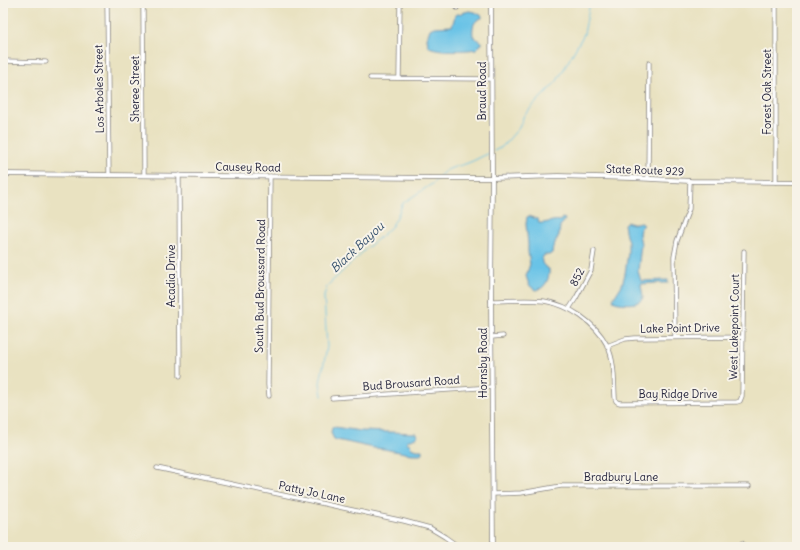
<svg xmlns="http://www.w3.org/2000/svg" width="800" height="550" font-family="Delius,sans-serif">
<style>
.water{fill:#69c3e7;stroke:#467291}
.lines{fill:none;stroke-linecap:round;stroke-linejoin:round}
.stream{stroke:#69c3e7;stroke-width:1}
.minor-casing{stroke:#86827e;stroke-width:5}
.tertiary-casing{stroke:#86827e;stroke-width:5.5}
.minor{stroke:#fff;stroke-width:3.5}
.tertiary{stroke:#fff;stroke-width:4}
.labels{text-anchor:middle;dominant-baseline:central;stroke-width:4;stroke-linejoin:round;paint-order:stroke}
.street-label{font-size:11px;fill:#22223b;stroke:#f7f3e8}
.water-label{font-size:12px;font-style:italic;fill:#37526f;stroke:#f7f3e8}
</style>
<rect width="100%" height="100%" fill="#f7f3e8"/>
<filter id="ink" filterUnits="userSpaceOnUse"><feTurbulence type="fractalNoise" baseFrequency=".025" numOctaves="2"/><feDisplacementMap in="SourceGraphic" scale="8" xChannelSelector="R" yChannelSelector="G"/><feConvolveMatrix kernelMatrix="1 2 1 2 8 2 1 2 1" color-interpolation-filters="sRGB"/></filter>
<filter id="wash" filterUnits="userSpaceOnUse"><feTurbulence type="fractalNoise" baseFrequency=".012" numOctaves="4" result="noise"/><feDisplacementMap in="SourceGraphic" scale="16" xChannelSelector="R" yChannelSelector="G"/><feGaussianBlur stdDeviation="0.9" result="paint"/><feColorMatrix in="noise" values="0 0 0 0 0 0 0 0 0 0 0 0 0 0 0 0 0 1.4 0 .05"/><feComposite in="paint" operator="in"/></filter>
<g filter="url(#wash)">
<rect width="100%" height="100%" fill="#e9e2c1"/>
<path class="water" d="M469 11 475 12 482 16V18C473 20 472 28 473 36 477 38 478 41 482 42V44L480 45 476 49C466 51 436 52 428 46L427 38 430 29 434 27 452 26C457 11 453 16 469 11Z
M529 216 537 219 539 223C546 224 554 219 560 221L562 218 565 219 563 223 560 226 559 235 553 247 552 253 549 255H544C539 262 543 266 549 269 550 278 545 290 535 290L529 285 526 276 530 264 528 252V244L526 224 527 217Z
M626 222 633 224 640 222 644 225 640 229 639 234 641 244 638 271 641 281 668 280V283H656L641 284C641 288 643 294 643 297 641 306 621 304 615 302L613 299 622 285 625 274 628 253V241L626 236 624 224Z
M334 427 361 431 416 433 417 435V437L411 440H407V443L410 444 411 448 416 450H422V453L420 454C414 454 407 454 400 452 391 451 383 448 374 448L337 440 334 439 331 433 332 428Z"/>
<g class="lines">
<path class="stream" d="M494 151 502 147 519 128 524 115 557 81 584 34 590 3
M439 177C446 167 458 167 468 163 476 160 482 156 490 153
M322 396 320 383 327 347 324 296 326 289 327 286 368 247 379 238 391 227 396 219 403 203 432 184 437 179"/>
</g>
</g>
<g filter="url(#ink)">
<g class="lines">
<g class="minor-casing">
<path id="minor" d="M107 3 109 175
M143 3 144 175
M457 3V8
M776 3V182
M3 61 46 62
M370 78 491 79
M399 78 400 3
M179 175 180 376
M648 178 649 63
M491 301C509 301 526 299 544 301 569 305 595 322 607 345 615 361 614 380 615 397 615 401 616 402 620 403L737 402 740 401 742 396 744 251
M569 309 576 298 591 270 594 251
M492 337 503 336
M675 337 674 257 677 241 689 209 690 181
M607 346 625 339 635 338 743 337
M269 396 268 385 270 176
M332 398 492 387
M157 468 404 521 430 528 445 537 459 547
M493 494 521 493 561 486H749
M742 543V547"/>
</g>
<g class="tertiary-casing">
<path id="tertiary" d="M491 3 492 178 491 301 493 547
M3 174 431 178H492L558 176 633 178 690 181 797 182"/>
</g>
<use href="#minor" class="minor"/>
<use href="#tertiary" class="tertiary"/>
</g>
</g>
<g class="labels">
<g class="street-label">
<text transform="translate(99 89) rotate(-91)">Los Arboles Street</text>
<text transform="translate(135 89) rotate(-90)">Sheree Street</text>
<text transform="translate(482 91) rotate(-90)">Braud Road</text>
<text transform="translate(767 92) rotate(-90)">Forest Oak Street</text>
<text transform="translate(248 167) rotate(1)">Causey Road</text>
<text transform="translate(645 170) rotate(2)">State Route 929</text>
<text transform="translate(171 276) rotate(-90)">Acadia Drive</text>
<text transform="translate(577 277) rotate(-63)">852</text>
<text transform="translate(260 286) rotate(-89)">South Bud Broussard Road</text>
<text transform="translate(734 327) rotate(-89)">West Lakepoint Court</text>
<text transform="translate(680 328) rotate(-1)">Lake Point Drive</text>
<text transform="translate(483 363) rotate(-90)">Hornsby Road</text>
<text transform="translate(411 383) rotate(-4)">Bud Brousard Road</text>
<text x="678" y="394">Bay Ridge Drive</text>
<text x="621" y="477">Bradbury Lane</text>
<text transform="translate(312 492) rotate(12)">Patty Jo Lane</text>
</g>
<g class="water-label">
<text transform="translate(357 247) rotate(-43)">Black Bayou</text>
</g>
</g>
<rect width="800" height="550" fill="none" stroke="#f7f3e8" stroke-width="16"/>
</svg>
